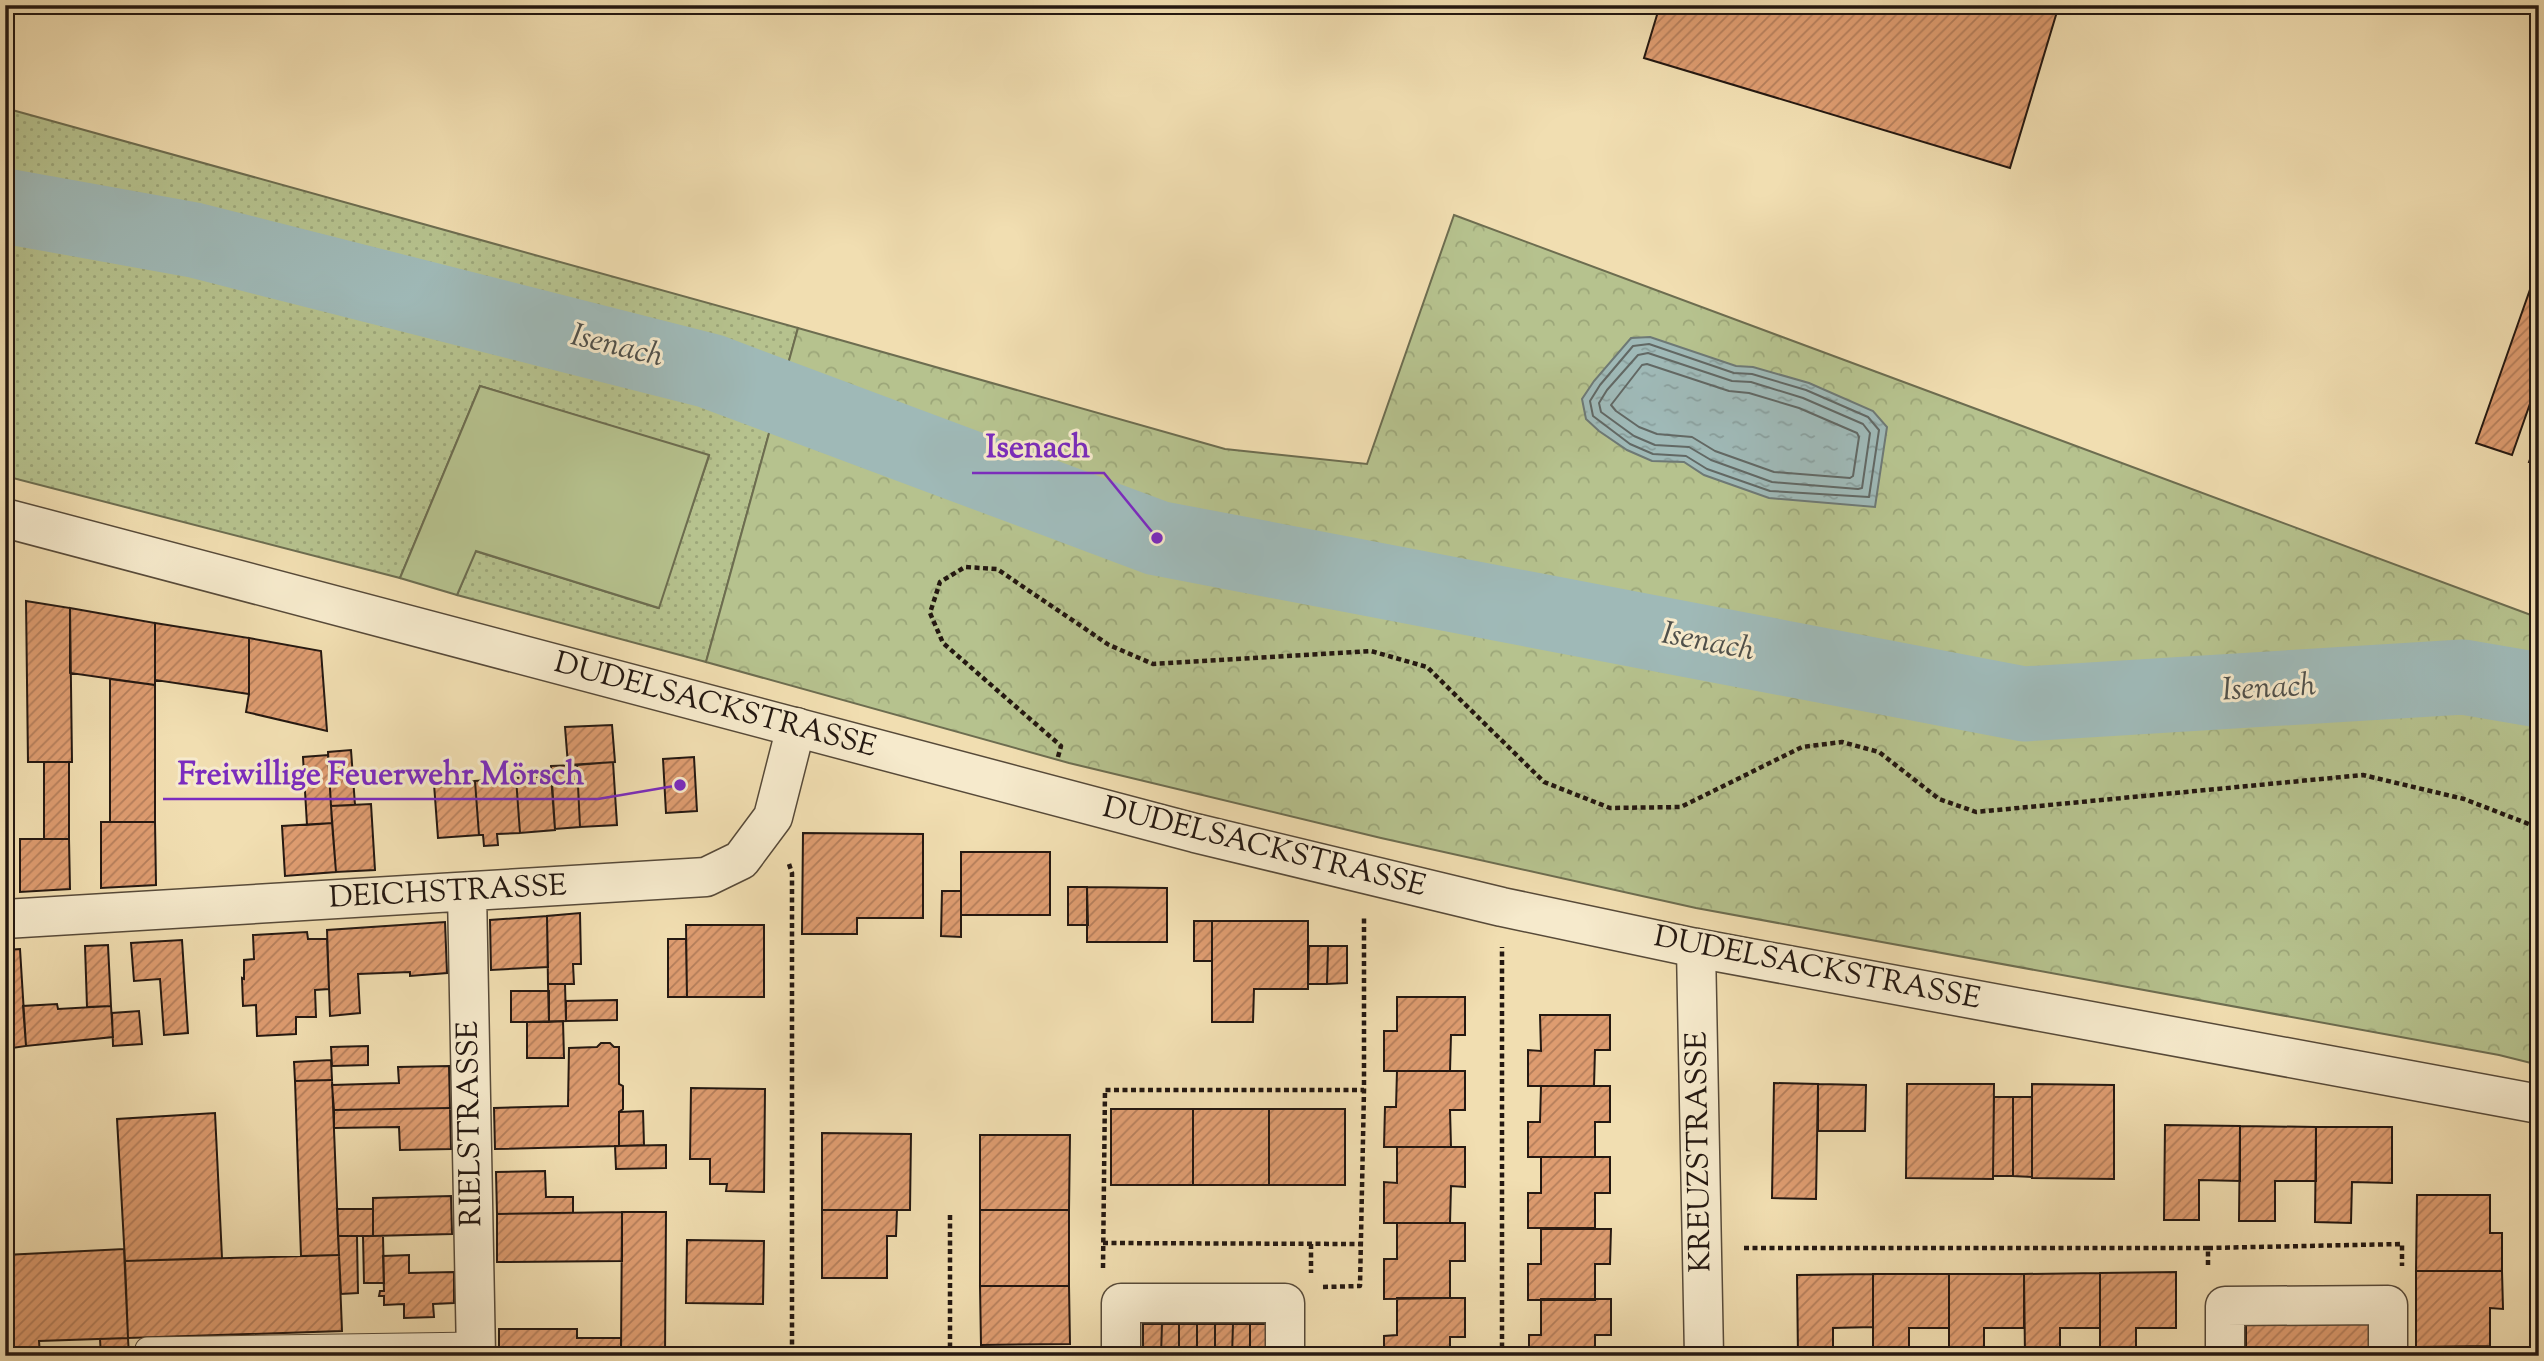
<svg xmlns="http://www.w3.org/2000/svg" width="2544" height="1361" font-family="'Sorts Mill Goudy',serif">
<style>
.grass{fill:url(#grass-dots);stroke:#6d6d50;stroke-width:2}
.park{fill:url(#park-crowns);stroke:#6d6d50;stroke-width:2}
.garden{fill:#b6c28e;stroke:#6d6d50;stroke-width:2}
.water{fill:url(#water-ripples);stroke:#6e7975;stroke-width:2}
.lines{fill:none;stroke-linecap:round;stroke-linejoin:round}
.shore{stroke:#626864;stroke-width:2}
.river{stroke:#9fb9b7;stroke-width:75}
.building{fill:url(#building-hatch);stroke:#241811;stroke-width:2}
.service-casing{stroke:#574a39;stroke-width:25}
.minor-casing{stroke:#574a39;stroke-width:41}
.tertiary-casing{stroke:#574a39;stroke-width:41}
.path{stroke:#241811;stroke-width:4.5;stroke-dasharray:5 3.5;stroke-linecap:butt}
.service{stroke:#f6eacc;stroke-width:23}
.minor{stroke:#f6eacc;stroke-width:38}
.tertiary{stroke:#f6eacc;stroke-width:38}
.labels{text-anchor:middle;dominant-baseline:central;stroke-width:6;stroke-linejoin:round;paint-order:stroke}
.street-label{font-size:30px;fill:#241811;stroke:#f6eacc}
.water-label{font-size:32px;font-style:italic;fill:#4f504b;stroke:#f6eacc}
.leader{fill:none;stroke:#7b2cbf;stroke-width:2.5}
.callout-dot{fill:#7b2cbf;stroke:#f6eacc;stroke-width:2.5}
.callout-label{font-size:32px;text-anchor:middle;font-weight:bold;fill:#7b2cbf;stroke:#f6eacc;stroke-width:6;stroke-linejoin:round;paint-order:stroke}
</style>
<defs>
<pattern id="grass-dots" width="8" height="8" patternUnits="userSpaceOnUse" patternTransform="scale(1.75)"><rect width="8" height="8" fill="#b6c28e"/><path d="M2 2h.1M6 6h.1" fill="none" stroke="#9ca679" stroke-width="1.8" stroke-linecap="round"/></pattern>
<pattern id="park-crowns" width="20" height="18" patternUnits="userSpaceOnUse" patternTransform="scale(1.75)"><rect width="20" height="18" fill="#b6c28e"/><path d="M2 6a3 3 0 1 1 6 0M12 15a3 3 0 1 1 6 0" fill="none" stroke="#9ca679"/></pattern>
<pattern id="water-ripples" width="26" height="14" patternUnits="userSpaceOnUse" patternTransform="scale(1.75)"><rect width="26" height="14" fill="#9fb9b7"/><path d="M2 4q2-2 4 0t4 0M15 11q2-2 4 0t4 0" fill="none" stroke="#899e9c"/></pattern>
<pattern id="building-hatch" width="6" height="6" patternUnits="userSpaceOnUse" patternTransform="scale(1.75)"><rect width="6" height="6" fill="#de9c70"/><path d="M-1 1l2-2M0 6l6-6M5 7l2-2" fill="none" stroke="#b47e5b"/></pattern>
</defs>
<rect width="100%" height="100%" fill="#f1deb1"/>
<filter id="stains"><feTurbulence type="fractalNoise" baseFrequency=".00286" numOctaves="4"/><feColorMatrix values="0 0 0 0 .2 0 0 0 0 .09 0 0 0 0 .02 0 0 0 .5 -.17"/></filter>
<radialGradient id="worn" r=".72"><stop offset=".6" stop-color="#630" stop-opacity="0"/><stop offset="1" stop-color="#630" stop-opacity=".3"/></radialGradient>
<path class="grass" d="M5 108 798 328 706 662 457 595 475 551 658 608 709 456 480 386 400 578 5 476Z"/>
<path class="park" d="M1454 215 2539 618V1065L2499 1055 1696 908 1381 838 1069 763 706 662 798 328 1225 449 1367 464Z"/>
<path class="garden" d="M480 386 709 455 659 608 476 551 457 595 400 578Z"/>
<path class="water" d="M1650 337 1736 366 1753 367 1809 383 1873 411 1887 427 1875 507 1769 498 1704 475 1684 462 1652 461 1627 450 1599 431 1586 419 1582 399 1594 381 1631 338Z"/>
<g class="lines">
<path class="shore" d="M1649 344 1734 373 1752 374 1806 390 1868 417 1879 430 1869 497 1770 491 1707 469 1686 456 1653 454 1630 444 1593 416 1590 401 1600 385 1633 346Z
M1648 353 1732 381 1751 382 1803 398 1863 424 1870 433 1862 488 1858 489 1772 482 1711 460 1689 447 1655 445 1634 436 1601 412 1599 403 1607 390 1638 355Z
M1647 364 1729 391 1749 393 1799 408 1857 433 1859 437 1853 476 1850 478 1774 472 1715 451 1692 437 1657 434 1639 427 1616 411 1611 405 1642 365Z"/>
<path class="river" d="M5 206 194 240 710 371 1157 538 2024 704 2463 677 2539 690"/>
</g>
<path class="building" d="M1660 5H2059L2010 168 1644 58Z
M2533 281 2539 283V378L2512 455 2476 443Z
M2539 435V465L2529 462Z
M26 601 70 608 72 762H28Z
M70 608 155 623V685L70 673Z
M155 623 249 638V694L155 680Z
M249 638 321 651 327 731 246 712 249 694Z
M110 679 155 685V822H110Z
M612 725 615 762 568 765 565 727Z
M351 750 355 805 331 806 328 752Z
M328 755 332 823 307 825 303 757Z
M694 757 697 811 666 813 663 759Z
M44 762H69V839H44Z
M613 762 617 825 580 827 577 765Z
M577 765 580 827 555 829 551 766Z
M551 776 555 830 520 833 516 778Z
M516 778 520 833 497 834 498 845 484 846 483 835H479L475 781Z
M475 781 479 835 438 838 434 784Z
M371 804 375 870 336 872 331 806Z
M101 822H155L156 885 101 888Z
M332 823 336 872 285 876 282 826Z
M803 833 923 834V918H857V934H802Z
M20 839H69L70 889 20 892Z
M961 852H1050V915H961Z
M1068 887H1087L1088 925H1068Z
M1087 887 1167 888V942H1087Z
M942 891H961V937L941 936Z
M580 913 581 964H573L574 984H548L547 916Z
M547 916 548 967 491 970 490 920Z
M1194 921H1212V961H1194Z
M1212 921H1308V989H1254L1253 1022H1212Z
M445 922 447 973 410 976V972L358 974 360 1013 330 1016 327 930Z
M686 925H764V997H687Z
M307 932 308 939H327L329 989 315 990 316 1017H296V1034L257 1036 256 1005 243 1006 242 978 244 979V960L254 959 253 935Z
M668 939H686L687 997H668Z
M182 940 188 1033 164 1035 160 979 134 981 131 943Z
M108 945 111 1006 87 1007 85 946Z
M1309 946H1328L1327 984H1308Z
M1328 946H1347V983L1327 984Z
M20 949 26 1046 5 1049V950Z
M548 984H565L566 1021 549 1022Z
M511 991H549V1022H511Z
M1397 997H1465V1035H1451L1450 1071H1384V1031H1397Z
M617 1000V1020L566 1021V1001Z
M57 1004 58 1009 111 1006 113 1037 26 1046 23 1006Z
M139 1011 142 1044 113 1046 112 1013Z
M1540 1015H1610V1050H1595L1594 1086H1528V1050L1541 1051Z
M563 1021 564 1058H527V1022Z
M601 1043H610L614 1047H619V1084L623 1086V1109L619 1112V1146L495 1149 494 1108 568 1106 569 1048 597 1047Z
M368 1046V1065L332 1066 331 1047Z
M331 1060 332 1080 295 1081 294 1062Z
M449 1066 450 1108 334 1110 332 1085 399 1083 398 1067Z
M1397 1071H1465V1110H1450L1451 1147H1384L1385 1107H1396Z
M332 1080 339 1255 301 1256 295 1081Z
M1774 1083 1818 1084 1816 1199 1772 1198Z
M1818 1084 1866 1085 1865 1131H1818Z
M1907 1084H1994L1993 1179 1906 1178Z
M2032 1084 2114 1085V1179L2032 1178Z
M1541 1086H1610V1122H1595V1157H1528V1122H1540Z
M691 1088 765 1089 764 1192 726 1191 727 1184H710V1159H690Z
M1994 1097H2013V1176H1993Z
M2013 1097H2032V1177L2013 1176Z
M450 1108 451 1149 400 1150 399 1127 334 1128V1110Z
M1111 1109H1193V1185H1111Z
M1193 1109H1269V1185H1193Z
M1269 1109H1345V1185H1269Z
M643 1111 644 1145 619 1146V1112Z
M215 1113 222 1258 125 1261 117 1119Z
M2165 1125 2240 1126V1181L2199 1180V1220H2164Z
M2240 1126 2316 1127V1181H2275V1221H2239Z
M2316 1127H2392V1183L2352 1182 2351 1223 2315 1222Z
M822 1133 911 1134 910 1210H822Z
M980 1135H1070L1069 1210H980Z
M666 1145V1168L616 1169 615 1146Z
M1397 1147H1465V1187L1451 1186 1450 1223H1384V1182L1397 1183Z
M1541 1157H1610V1193H1595V1228H1528V1193H1541Z
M545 1171 546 1197H573V1213L497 1214 496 1172Z
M2417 1195H2490V1233H2502V1271H2416Z
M451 1196 452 1234 373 1236V1198Z
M337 1209H373V1236H338Z
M822 1210H897L896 1236H887V1278H822Z
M980 1210H1069V1286H980Z
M622 1212V1261L497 1262V1214Z
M622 1212H666L665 1356H621Z
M1397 1223H1465V1261H1450V1298L1384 1299V1259H1397Z
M1541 1229H1611L1610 1264H1595V1300H1528V1264H1541Z
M338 1236H357L358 1293 341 1294Z
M363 1236H383L384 1283H364Z
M687 1240 764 1241 763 1304 686 1303Z
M124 1249 128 1338 39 1341 40 1356H5V1255Z
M339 1255 342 1331 128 1338 125 1261Z
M409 1255V1273L454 1272V1303L433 1304 434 1317 404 1318V1304L384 1305V1296H379L380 1291H384L383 1256Z
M2416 1271H2502L2503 1309 2490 1308V1346L2416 1347Z
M2176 1272V1328H2136V1356H2100V1273Z
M2100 1273V1328H2060V1356H2025L2024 1274Z
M1873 1274V1327L1833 1328V1356H1798L1797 1275Z
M1873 1274H1949V1328H1909V1356H1873Z
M1949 1274H2024V1328H1984V1356H1949Z
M980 1286H1069L1070 1344 981 1345Z
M1397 1298H1465V1337H1450V1356H1384V1336L1397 1335Z
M1541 1299H1611V1335H1595V1356H1529V1335H1541Z
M1143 1324H1162L1161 1356H1143Z
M1162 1324H1179V1356H1161Z
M1179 1324H1197V1356H1179Z
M1197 1324H1215V1356H1197Z
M1215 1324H1233L1232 1356H1215Z
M1233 1324H1250V1356H1232Z
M1250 1324H1268V1356H1250Z
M2246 1324H2372V1356H2246Z
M499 1329H577V1338H621V1356H499Z
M128 1338 129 1356H101L100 1339Z
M2416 1347H2503V1356H2416Z"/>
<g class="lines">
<g class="service-casing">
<path id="service" d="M147 1349 476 1344"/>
</g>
<g class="minor-casing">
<path id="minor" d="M467 892 476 1356
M5 919 706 877 741 860 773 817 796 727
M1696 948 1704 1356
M1121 1356V1303H1285V1356
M2225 1356V1306L2388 1305V1356"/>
</g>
<g class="tertiary-casing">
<path id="tertiary" d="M5 518 1195 833 1502 907 1696 948 2539 1104"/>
</g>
<path class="path" d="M2528 5 2539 9
M1058 757 1061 746 943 643 930 613 940 582 965 567 997 569 1109 645 1153 664 1371 651 1427 667 1544 782 1610 808 1681 807 1802 747 1842 742 1879 752 1939 799 1976 812 2363 775 2464 799 2539 828
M789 864 792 873V1356
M1103 1243 1360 1244
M1311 1244V1273
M1744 1248H2208V1268
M2208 1248 2402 1244V1266
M1103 1268 1105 1090H1364
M1323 1287 1360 1286 1364 1090V915
M950 1356V1215
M1502 1356V947
M2536 1356V1143"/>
<use href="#service" class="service"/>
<use href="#minor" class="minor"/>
<use href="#tertiary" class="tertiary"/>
</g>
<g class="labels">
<g class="street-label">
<text transform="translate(715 706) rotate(15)">DUDELSACKSTRASSE</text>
<text transform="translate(1264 848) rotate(14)">DUDELSACKSTRASSE</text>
<text transform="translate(448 893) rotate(-3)">DEICHSTRASSE</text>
<text transform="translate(1817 969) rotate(11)">DUDELSACKSTRASSE</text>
<text transform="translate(471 1124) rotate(-91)">RIELSTRASSE</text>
<text transform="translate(1700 1152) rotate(-91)">KREUZSTRASSE</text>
</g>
<g class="water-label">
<text transform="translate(617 347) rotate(14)">Isenach</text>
<text transform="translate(1708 643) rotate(11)">Isenach</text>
<text transform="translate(2269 689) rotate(-3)">Isenach</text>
</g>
</g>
<path class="leader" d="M1157 538L1104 473H972M680 785L598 799H163"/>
<g class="callout-dot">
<circle cx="1157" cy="538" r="7"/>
<circle cx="680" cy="785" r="7"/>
</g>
<g class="callout-label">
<text x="1038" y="457">Isenach</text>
<text x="381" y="784">Freiwillige Feuerwehr Mörsch</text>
</g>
<rect width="2544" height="1361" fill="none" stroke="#f1deb1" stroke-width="28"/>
<rect x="7" y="7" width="2530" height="1347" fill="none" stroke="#241811" stroke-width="3.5"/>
<rect x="14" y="14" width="2516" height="1333" fill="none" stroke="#241811" stroke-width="2"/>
<rect width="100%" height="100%" filter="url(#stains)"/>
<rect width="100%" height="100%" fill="url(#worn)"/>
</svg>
